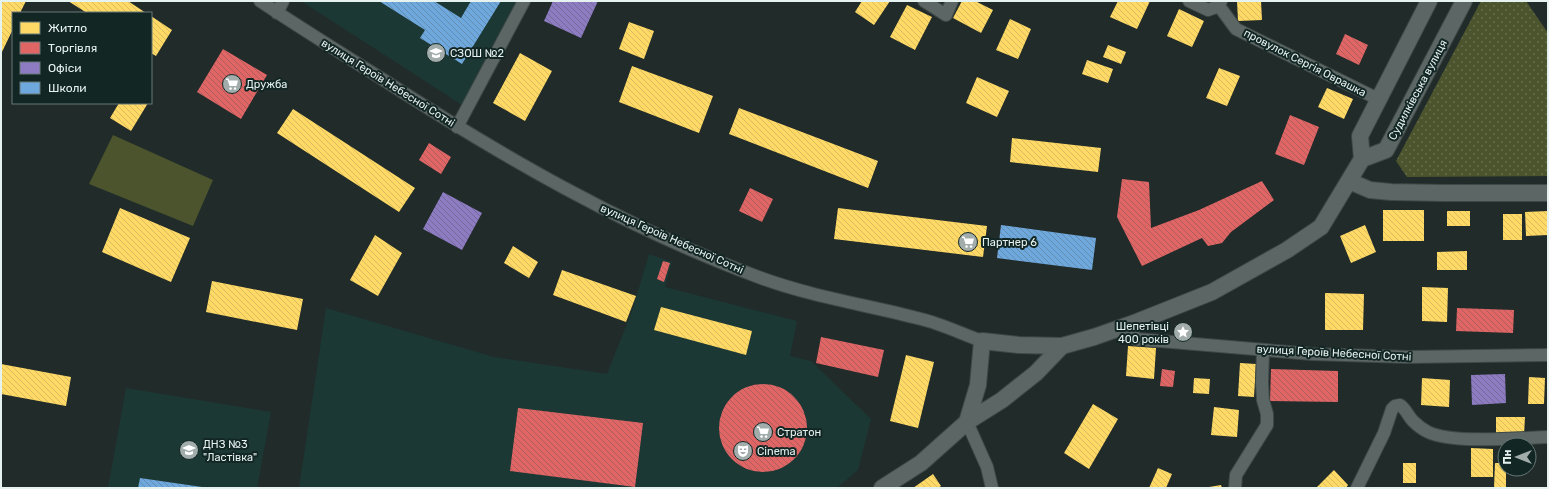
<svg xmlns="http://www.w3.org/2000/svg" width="1549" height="489" font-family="Rubik,sans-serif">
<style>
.built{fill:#1c3834}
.park{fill:url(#park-dots)}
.pitch{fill:#4b542c}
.homes{fill:url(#homes-back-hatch)}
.shops{fill:url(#shops-back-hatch)}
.offices{fill:url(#offices-back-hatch)}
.schools{fill:url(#schools-back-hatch)}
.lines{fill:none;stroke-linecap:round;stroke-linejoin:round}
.minor-casing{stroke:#3e4846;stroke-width:14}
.secondary-casing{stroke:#3e4846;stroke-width:18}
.minor{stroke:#5c6664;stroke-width:12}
.secondary{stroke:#5c6664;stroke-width:16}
.labels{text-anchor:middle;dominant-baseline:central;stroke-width:4;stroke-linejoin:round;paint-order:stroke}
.poi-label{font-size:11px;fill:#e6f2f0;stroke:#122624;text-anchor:start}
.street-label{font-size:11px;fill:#e6f2f0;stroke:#122624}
</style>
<defs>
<pattern id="park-dots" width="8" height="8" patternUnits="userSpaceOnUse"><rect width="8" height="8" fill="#4b542c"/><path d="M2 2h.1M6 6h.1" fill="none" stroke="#656d4b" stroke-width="1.8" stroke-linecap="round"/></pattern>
<pattern id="homes-back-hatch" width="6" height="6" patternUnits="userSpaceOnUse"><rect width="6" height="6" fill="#ffd966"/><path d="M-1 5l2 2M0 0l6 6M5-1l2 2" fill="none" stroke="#dabc60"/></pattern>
<pattern id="shops-back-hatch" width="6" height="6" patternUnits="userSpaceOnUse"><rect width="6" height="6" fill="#e06666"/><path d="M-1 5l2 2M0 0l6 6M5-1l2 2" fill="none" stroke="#b25d5d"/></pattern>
<pattern id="offices-back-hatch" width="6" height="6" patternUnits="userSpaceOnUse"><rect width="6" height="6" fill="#8e7cc3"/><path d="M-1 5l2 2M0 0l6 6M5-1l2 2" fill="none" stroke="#746a98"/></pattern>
<pattern id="schools-back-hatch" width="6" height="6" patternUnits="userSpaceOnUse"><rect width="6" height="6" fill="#6fa8dc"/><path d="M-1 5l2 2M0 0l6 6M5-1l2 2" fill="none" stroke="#628cb0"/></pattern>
</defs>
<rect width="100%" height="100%" fill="#212b2a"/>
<path class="built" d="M301 1H517L462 105Z
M649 254 672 262 665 287 797 321 790 356 811 361 871 419 858 470 837 488H299L326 308 494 357 607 374 632 311Z
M126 388 271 412 257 488H108Z"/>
<path class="park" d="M1481 1H1526L1548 33V176L1407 177 1396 161Z"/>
<path class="pitch" d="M113 135 213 180 193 226 89 184Z"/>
<path class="homes" d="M1 1H26L20 13H13V29L1 54Z
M68 1H128L146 13H87Z
M862 1H890L874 25 855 12Z
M962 1H975L993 10 981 33 953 18Z
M1118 1H1150L1137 29 1110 17Z
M1237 1H1261L1262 20 1238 21Z
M907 5 932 17 915 50 890 37Z
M1179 9 1204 21 1192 47 1167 36Z
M151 16 172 30 156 56 151 53Z
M1010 19 1031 29 1018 59 996 50Z
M629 22 654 31 644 59 619 49Z
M1108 45 1126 52 1121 64 1103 57Z
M520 53 552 71 525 121 493 103Z
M1087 60 1113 69 1108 83 1082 74Z
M632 66 713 96 699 133 619 102Z
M1219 68 1240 76 1227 106 1206 98Z
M977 77 1009 91 997 117 966 103Z
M1327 88 1353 99 1344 119 1318 107Z
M119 103H148L131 131 110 118Z
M739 108 878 161 868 188 729 134Z
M293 109 415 188 399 212 277 133Z
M1012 138 1101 148 1098 172 1010 162Z
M120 208 190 238 171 282 102 252Z
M838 208 987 226 983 257 834 239Z
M1383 210H1424V241H1383Z
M1447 211H1470V226H1447Z
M1548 211V235L1526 236 1525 212Z
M1503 214H1522V240H1503Z
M1365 225 1376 252 1351 263 1340 236Z
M375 235 402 253 378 296 350 280Z
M513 246 538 262 529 278 504 263Z
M1467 251V270H1437V252Z
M562 270 636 296 626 322 553 295Z
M212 281 303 299 297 330 206 312Z
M1422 287 1448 288 1447 322 1422 321Z
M1325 293 1364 294 1363 330H1325Z
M661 307 752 331 746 355 654 330Z
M1128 346 1156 348 1154 379 1126 376Z
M906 355 934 362 918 428 890 421Z
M1240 363 1256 364 1254 397 1238 396Z
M1 364 71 377 66 406 1 394Z
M1529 377 1545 378 1544 404H1528Z
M1194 378 1210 379 1209 394 1193 393Z
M1422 378 1450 380 1449 407 1421 405Z
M1093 404 1118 419 1089 469 1064 453Z
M1214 407 1239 410 1237 437 1211 435Z
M1496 417H1525L1524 435 1496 434Z
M1471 448 1493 449V477H1471Z
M1403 463H1416V483H1403Z
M1495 463H1505V469H1506V488H1494Z
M1158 468 1172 474 1166 488H1149Z
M1334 470 1348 485 1346 488H1316Z
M933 474 941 486 938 488H913Z
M1221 485 1222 488H1210L1209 487Z"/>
<path class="shops" d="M1345 34 1368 45 1359 65 1336 54Z
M223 49 267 75 241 119 197 92Z
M1290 115 1319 127 1304 165 1275 154Z
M429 143 451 157 441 174 419 160Z
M1122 179 1149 182 1151 228 1199 210 1262 181 1274 200 1231 232 1222 243 1208 246 1202 238 1142 266 1117 217Z
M750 188 773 199 762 222 739 211Z
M663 261 670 263 664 282 657 279Z
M1457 308 1514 310 1513 333 1456 331Z
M821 337 884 350 878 377 816 363Z
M1162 369 1175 371 1173 387 1160 386Z
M1271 369 1338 371V402L1270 401Z
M719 428a44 44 0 1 1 88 0a44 44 0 1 1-88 0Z
M518 408 643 423 635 487 510 471Z"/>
<path class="offices" d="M553 1H598L581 38 544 21Z
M443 192 482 213 462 250 423 229Z
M1505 374 1506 403 1472 405 1471 375Z"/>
<path class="schools" d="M379 1H434L461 18 471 1H501L462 64 420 38 425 30Z
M1001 225 1096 238 1092 270 997 258Z
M140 478 202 487V488H138Z"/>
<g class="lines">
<g class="minor-casing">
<path id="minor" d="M260 1C299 27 339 52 379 77 500 155 625 228 761 278 813 297 868 305 921 319 942 324 962 334 982 341
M924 1 946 15 952 1
M1189 1 1208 10 1219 6
M1221 1 1219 6 1236 29 1378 99
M277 13 283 1
M457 127 524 1
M1128 325 1136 339 1312 354 1408 357 1548 355
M967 422 987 467 992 488
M1235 488 1236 475 1267 425V414L1263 400 1262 383 1263 350
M1357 488 1384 433 1392 409 1395 406 1400 405C1406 409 1408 416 1413 421 1417 425 1424 430 1428 432 1453 444 1519 438 1548 437"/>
</g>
<g class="secondary-casing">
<path id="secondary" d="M1362 159 1386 150 1464 1
M1362 159 1360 136 1429 1
M1349 181 1370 190 1391 192 1443 193H1548
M967 422 978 385 982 341 1019 345 1062 346 1094 337 1134 323 1212 292 1287 250 1321 227 1362 159
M882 488 921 463 967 422 1002 400 1036 373 1062 346"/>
</g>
<use href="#minor" class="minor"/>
<use href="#secondary" class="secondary"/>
</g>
<defs>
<g id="school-disc" transform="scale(1)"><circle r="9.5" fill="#a1acab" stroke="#122624"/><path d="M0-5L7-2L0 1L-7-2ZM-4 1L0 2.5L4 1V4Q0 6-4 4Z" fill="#fff"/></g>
<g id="supermarket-disc" transform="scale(1)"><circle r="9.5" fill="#a1acab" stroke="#122624"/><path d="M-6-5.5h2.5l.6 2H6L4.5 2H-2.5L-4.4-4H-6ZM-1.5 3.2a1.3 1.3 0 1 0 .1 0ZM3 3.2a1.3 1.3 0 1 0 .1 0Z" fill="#fff"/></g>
<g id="sight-disc" transform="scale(1)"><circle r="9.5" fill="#a1acab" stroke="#122624"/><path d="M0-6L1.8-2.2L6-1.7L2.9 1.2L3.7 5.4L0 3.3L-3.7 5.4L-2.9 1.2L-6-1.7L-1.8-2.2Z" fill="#fff"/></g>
<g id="theatre-disc" transform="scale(1)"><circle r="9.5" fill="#a1acab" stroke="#122624"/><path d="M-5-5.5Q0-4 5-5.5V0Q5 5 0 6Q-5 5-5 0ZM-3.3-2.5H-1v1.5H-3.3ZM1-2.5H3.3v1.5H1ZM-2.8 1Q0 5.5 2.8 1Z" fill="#fff"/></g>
</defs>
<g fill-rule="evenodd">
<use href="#school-disc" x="436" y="53"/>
<use href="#supermarket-disc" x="232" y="84"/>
<use href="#supermarket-disc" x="968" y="242"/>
<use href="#sight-disc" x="1183" y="332"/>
<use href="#supermarket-disc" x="763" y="432"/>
<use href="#school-disc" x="189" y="450"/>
<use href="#theatre-disc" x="743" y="451"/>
</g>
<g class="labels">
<g class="poi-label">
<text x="450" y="53">СЗОШ №2</text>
<text x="246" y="84">Дружба</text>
<text x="982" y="242">Партнер 6</text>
<text x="1169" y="326" text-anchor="end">Шепетівці<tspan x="1169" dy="13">400 років</tspan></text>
<text x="777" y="432">Стратон</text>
<text x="203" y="444">ДНЗ №3<tspan x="203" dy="13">"Ластівка"</tspan></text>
<text x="757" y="451">Cinema</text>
</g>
<g class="street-label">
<text transform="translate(1305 63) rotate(27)">провулок Сергія Оврашка</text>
<text transform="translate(388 83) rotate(32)">вулиця Героїв Небесної Сотні</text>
<text transform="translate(1418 90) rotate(-62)">Судилківська вулиця</text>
<text transform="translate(672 239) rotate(24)">вулиця Героїв Небесної Сотні</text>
<text transform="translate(1334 353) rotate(3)">вулиця Героїв Небесної Сотні</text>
</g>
</g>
<rect width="1549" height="489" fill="none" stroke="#e6f2f0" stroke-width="4"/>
<rect x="12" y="12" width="140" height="92" fill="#122624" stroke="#677876"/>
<rect x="20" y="22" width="20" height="12" fill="#ffd966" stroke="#677876"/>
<text x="48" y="32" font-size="12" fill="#e6f2f0">Житло</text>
<rect x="20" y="42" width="20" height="12" fill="#e06666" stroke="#677876"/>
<text x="48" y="52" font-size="12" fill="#e6f2f0">Торгівля</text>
<rect x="20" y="62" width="20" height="12" fill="#8e7cc3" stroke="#677876"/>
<text x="48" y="72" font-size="12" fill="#e6f2f0">Офіси</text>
<rect x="20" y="82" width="20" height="12" fill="#6fa8dc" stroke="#677876"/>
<text x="48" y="92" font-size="12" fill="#e6f2f0">Школи</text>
<g transform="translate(1517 457) rotate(270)"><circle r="19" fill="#122624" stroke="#677876"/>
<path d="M0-3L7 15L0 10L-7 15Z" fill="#a1acab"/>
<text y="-6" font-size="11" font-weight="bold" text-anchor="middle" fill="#e6f2f0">Пн</text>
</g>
</svg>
